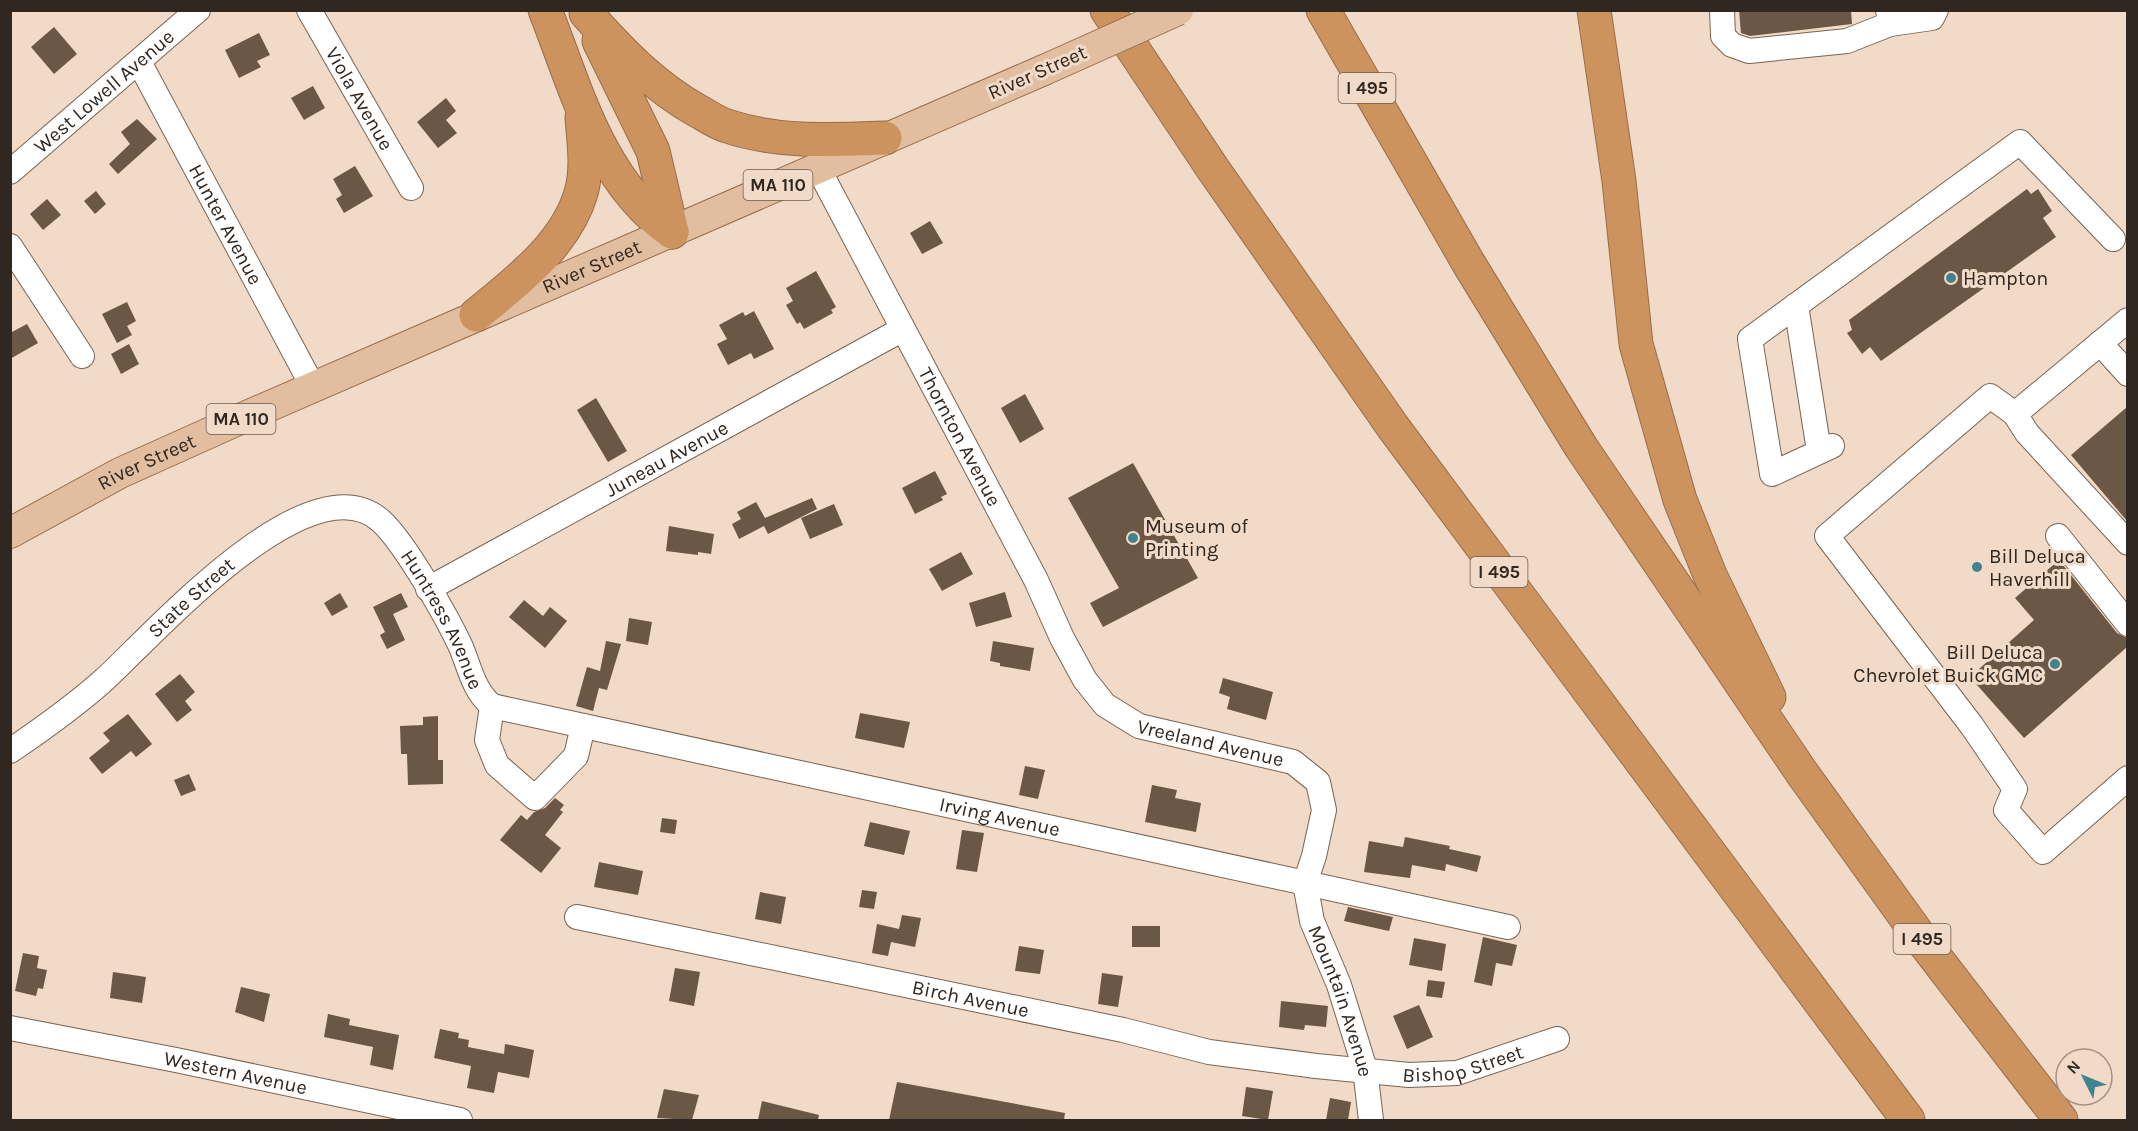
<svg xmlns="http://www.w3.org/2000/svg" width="2138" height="1131" font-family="Karla,sans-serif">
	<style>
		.building { fill: #6a5746 }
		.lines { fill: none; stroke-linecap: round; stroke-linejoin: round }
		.minor-casing { stroke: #786453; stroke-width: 26 }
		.major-casing { stroke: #966d49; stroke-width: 32 }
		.highway-casing { stroke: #966d49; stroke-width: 35 }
		.minor { stroke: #fff; stroke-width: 24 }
		.major { stroke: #e1be9f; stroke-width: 30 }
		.highway { stroke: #cd935f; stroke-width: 33 }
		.major-bridge-casing { stroke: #966d49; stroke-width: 32; stroke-linecap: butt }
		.major-bridge { stroke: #e1be9f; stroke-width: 30 }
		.poi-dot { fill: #3f8391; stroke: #f1dac7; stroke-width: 2 }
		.labels { text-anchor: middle; stroke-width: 6; stroke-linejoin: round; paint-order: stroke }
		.shield { fill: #f1dac7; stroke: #695d52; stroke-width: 1.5 }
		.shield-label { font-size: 18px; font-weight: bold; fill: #2f2720 }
		.street-label { font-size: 20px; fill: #2f2720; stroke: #f1dac7 }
		.poi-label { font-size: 20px; fill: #2f2720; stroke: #f1dac7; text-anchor: start }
	</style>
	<rect width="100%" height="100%" fill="#f1dac7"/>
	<g class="building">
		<polygon points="1739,10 1851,10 1852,24 1750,36 1741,33"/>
		<polygon points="54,27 77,54 54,74 31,47"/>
		<polygon points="259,33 270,55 257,61 261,67 239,78 225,50"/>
		<polygon points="313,86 325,108 304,120 291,98"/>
		<polygon points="446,98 456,111 446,120 457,133 438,148 417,122"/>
		<polygon points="137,119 157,139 118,174 109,164 130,144 121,132"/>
		<polygon points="355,166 373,196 344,213 336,199 342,195 333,179"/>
		<polygon points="2027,189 2031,194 2038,189 2052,211 2043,218 2056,237 1881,361 1870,347 1862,354 1847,333 1852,330 1849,320"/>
		<polygon points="96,191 106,204 95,214 84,201"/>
		<polygon points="47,199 61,215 43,230 30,214"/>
		<polygon points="930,221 943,243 922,254 910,233"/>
		<polygon points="816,271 836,307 831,310 833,313 804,329 800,322 797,324 786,305 793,301 786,288"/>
		<polygon points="127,302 136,321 127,326 132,335 117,343 102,314"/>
		<polygon points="754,311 774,349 754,359 751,353 728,365 717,344 727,339 719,325 743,312 745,316"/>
		<polygon points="27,324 38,343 10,359 10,333"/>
		<polygon points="129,344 139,364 121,374 111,354"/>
		<polygon points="1025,394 1044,429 1020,443 1001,408"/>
		<polygon points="596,398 627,451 608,462 577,410"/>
		<polygon points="2127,407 2127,521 2071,455"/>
		<polygon points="1133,463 1198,578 1103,627 1090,603 1119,588 1068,498"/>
		<polygon points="935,471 947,494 941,497 943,500 915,514 902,488"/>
		<polygon points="812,498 817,509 768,534 764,526 739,539 732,524 741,519 737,512 756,502 765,518"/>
		<polygon points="834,504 843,525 810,539 801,518"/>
		<polygon points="669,526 714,534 711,554 698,552 698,555 666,551"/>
		<polygon points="961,552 973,574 942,591 929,569"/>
		<polygon points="2059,560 2117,633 2127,638 2127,647 2024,738 1970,677 2034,620 2015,598"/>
		<polygon points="1005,592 1012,617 976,627 969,603"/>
		<polygon points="340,593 348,607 332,616 324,603"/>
		<polygon points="401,593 408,607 393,614 405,640 387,649 380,635 385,632 373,607"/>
		<polygon points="524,600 543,616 550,607 567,621 545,648 509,617"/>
		<polygon points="629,618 652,622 648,645 626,641"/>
		<polygon points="606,641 621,644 607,690 599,688 593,711 576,706 587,667 600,671"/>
		<polygon points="993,641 1034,648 1030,671 1000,666 1000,663 990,661"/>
		<polygon points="180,674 195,692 185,701 192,710 177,722 155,694"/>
		<polygon points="1223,678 1273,692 1266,720 1227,709 1230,697 1219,693"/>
		<polygon points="860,713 910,722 904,748 855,738"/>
		<polygon points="128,714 152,744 136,757 131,751 102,774 89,758 110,741 103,733"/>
		<polygon points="438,716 438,760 443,760 443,784 408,785 407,754 401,754 400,726 423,725 423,717"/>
		<polygon points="1025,766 1045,770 1038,799 1019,795"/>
		<polygon points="189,774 196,790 181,796 174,780"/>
		<polygon points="1152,785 1177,790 1175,798 1201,803 1196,832 1145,822"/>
		<polygon points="555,798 564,805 560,810 563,812 545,835 561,848 541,873 500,840 521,815 527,820 534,812 545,808"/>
		<polygon points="662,818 677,820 675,834 660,832"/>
		<polygon points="870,822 910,831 904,855 864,846"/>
		<polygon points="962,830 984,833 977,872 956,869"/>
		<polygon points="1405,837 1450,846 1449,849 1481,856 1477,872 1446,864 1445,871 1412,865 1410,878 1364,872 1369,841 1403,847"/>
		<polygon points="599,862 643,871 638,895 594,887"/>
		<polygon points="862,890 877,892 874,909 859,907"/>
		<polygon points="760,892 786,897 781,924 755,919"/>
		<polygon points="1348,907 1393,917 1389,931 1344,921"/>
		<polygon points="902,915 921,918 915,947 891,942 888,956 872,953 877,924 899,929"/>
		<rect x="1132" y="926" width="28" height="21"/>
		<polygon points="1483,937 1517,945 1512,966 1496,963 1492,986 1474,982"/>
		<polygon points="1414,938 1446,944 1442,971 1409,965"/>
		<polygon points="1019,946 1044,950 1040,974 1015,971"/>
		<polygon points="23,953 39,956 37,968 47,970 43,989 38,988 36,996 15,991"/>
		<polygon points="675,968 700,972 694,1006 669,1001"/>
		<polygon points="113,972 146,977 142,1003 110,998"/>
		<polygon points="1102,973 1123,976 1118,1007 1098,1004"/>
		<polygon points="1428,980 1445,982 1442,998 1426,996"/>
		<polygon points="241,987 270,994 264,1022 235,1012"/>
		<polygon points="1281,1001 1328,1006 1326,1027 1305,1025 1304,1030 1279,1027"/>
		<polygon points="1419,1005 1433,1037 1407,1049 1393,1016"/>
		<polygon points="328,1014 350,1019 349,1025 399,1035 393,1070 370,1065 373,1047 324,1037"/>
		<polygon points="440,1029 459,1033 458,1038 469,1040 468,1047 504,1054 505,1044 534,1050 529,1078 498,1072 494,1093 467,1088 471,1066 434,1058"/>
		<polygon points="897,1082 1065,1113 1064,1120 889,1120"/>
		<polygon points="1246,1087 1273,1091 1268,1120 1242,1116"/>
		<polygon points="664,1089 699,1095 692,1120 657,1118"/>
		<polygon points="1330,1098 1351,1102 1348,1120 1326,1120"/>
		<polygon points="762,1101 819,1115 818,1120 758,1120"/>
	</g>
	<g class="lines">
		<defs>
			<g id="minor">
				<path id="s1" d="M309,10L411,188"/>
				<polyline points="1722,10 1723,36 1732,45 1749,51 1847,41 1890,24"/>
				<polyline points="1888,10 1890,24 1932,18 1936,10"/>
				<path id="s2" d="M139,62L313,387"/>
				<path id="s3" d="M818,168L1036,580L1062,638L1085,680L1105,705L1139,726L1293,762L1318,782L1324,810L1314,856L1305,883L1312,921L1339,985L1365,1069L1371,1120"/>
				<path id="s4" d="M10,172L198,10"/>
				<polyline points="10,246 82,356"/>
				<polyline points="1796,305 1819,451"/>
				<polyline points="2128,320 2015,414 2027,433 2128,543"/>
				<polyline points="2100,343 2128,374"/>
				<polyline points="2015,414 1990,396 1827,536 1972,726 2015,789 2006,810 2043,852 2128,778"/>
				<polyline points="1832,446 1772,474 1750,339 2020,142 2113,239"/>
				<polyline points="2058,536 2128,624"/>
				<path id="s5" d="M428,589L903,329"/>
				<polyline points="492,706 487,740 497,765 535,798 576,756 583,726"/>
				<path id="s6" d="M10,751C44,728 75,706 105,679C153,635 310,457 381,521C405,543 447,617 461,647C470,669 474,691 492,706L1508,927"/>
				<path id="s7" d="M577,917L1123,1030L1209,1052L1316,1066L1409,1075L1457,1073L1557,1039"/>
				<path id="s8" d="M10,1028L176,1060L460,1120"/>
			</g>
			<g id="major">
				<path id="s9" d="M10,533L120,473L249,415L1044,70"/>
			</g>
			<g id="highway">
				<path d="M545,10C576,88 599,181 672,232"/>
				<polyline points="1107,10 1213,169 1393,427 1908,1120"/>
				<polyline points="1323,10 1469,264 1581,447 1802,773 1922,940 2061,1120"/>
				<polyline points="1594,10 1619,181 1636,344 1680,500 1710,575 1769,697"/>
				<path d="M586,13C620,51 653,86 698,111C707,116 717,123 727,126C778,143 832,140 885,138"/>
				<polyline points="599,41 653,151 672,232"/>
				<path d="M476,315C516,282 566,245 581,193C588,169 584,143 582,118"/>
			</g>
		</defs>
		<use href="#minor" class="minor-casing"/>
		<use href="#major" class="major-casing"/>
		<use href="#highway" class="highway-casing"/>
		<use href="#minor" class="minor"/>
		<use href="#major" class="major"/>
		<use href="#highway" class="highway"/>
		<defs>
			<polyline id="major-bridge" points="1044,70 1178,10"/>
		</defs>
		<use href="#major-bridge" class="major-bridge-casing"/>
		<use href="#major-bridge" class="major-bridge"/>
	</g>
	<g class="poi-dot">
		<circle cx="1951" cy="278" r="6"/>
		<circle cx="1133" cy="538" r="6"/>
		<circle cx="1977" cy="567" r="6"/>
		<circle cx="2055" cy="664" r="6"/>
	</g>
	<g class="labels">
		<g class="shield">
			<rect x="1338.5" y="73" width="57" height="30" rx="4.5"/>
			<rect x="743.5" y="170" width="69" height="30" rx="4.5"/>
			<rect x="206.5" y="404" width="69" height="30" rx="4.5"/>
			<rect x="1470.5" y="557" width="57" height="30" rx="4.5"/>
			<rect x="1893.5" y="924" width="57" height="30" rx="4.5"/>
		</g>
		<g class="shield-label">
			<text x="1367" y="94">I 495</text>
			<text x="778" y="191">MA 110</text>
			<text x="241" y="425">MA 110</text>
			<text x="1499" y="578">I 495</text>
			<text x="1922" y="945">I 495</text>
		</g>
		<g class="street-label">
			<text transform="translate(1037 72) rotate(-24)" y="7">River Street</text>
			<text dy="7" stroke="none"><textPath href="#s4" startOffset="124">West Lowell Avenue</textPath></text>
			<text dy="7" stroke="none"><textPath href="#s1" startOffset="102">Viola Avenue</textPath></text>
			<text dy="7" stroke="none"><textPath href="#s2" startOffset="184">Hunter Avenue</textPath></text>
			<text dy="7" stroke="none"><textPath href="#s9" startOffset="640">River Street</textPath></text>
			<text dy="7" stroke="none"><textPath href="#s3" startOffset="304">Thornton Avenue</textPath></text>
			<text dy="7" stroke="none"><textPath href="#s5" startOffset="272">Juneau Avenue</textPath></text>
			<text dy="7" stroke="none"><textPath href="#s9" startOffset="154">River Street</textPath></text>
			<text dy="7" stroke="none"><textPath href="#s6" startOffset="238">State Street</textPath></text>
			<text dy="7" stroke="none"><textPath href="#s6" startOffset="576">Huntress Avenue</textPath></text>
			<text dy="7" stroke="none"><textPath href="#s3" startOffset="723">Vreeland Avenue</textPath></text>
			<text dy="7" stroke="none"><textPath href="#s6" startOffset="1196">Irving Avenue</textPath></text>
			<text dy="7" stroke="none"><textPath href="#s7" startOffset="402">Birch Avenue</textPath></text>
			<text dy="7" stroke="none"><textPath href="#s3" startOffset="1068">Mountain Avenue</textPath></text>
			<text dy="7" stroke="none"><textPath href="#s7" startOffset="903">Bishop Street</textPath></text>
			<text dy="7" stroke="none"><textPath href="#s8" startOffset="230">Western Avenue</textPath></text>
		</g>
		<g class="poi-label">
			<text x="1963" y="285">Hampton</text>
			<text x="1145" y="533">Museum of<tspan x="1145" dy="23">Printing</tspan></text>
			<text x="1989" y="563">Bill Deluca<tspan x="1989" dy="23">Haverhill</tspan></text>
			<text x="2043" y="659" text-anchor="end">Bill Deluca<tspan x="2043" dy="23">Chevrolet Buick GMC</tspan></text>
		</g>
	</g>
	<rect width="2138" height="1131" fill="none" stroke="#2f2720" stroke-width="24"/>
	<g transform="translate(2084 1077) rotate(313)"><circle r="28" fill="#f1dac7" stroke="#a39284" stroke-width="1.5"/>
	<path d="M0-4.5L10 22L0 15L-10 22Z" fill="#3f8391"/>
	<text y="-9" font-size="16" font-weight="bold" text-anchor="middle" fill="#2f2720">N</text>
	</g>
</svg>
